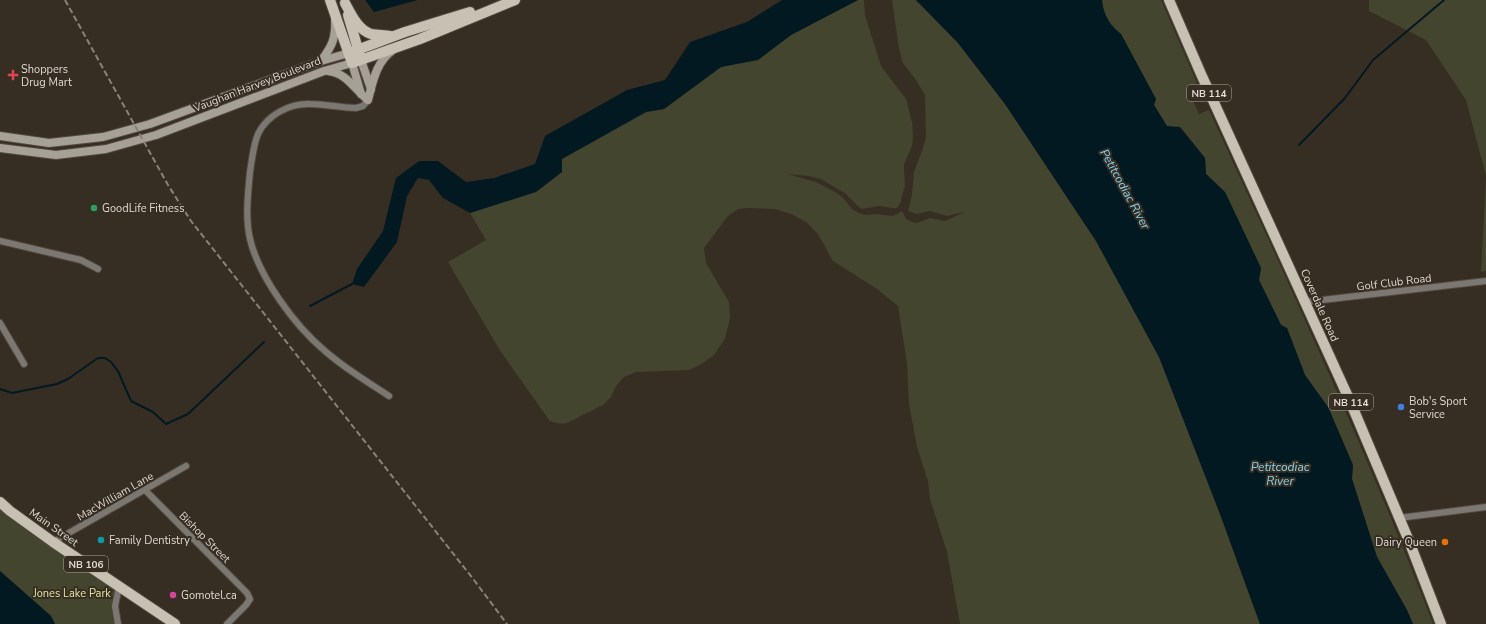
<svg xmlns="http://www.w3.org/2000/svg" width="1486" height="624" font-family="'Nunito Sans',sans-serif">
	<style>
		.green { fill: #43452e }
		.water { fill: #021921 }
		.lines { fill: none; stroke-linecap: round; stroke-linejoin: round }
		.stream { stroke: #021921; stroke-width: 2 }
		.street-casing { stroke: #52493f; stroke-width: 8 }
		.secondary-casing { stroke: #52493f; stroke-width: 10 }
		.primary-casing { stroke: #52493f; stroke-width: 12 }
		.street { stroke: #7b7872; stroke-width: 6 }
		.secondary { stroke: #a6a197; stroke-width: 8 }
		.primary { stroke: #c7c1b3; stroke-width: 10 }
		.rail { stroke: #898278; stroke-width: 2; stroke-dasharray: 6 3; stroke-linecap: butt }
		.health-dot { fill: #e0444e; stroke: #372e23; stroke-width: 1.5 }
		.leisure-dot { fill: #2e9e5b; stroke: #372e23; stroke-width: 1.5 }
		.shop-dot { fill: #3f7fe0; stroke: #372e23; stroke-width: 1.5 }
		.culture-dot { fill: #0f9aa8; stroke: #372e23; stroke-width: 1.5 }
		.food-dot { fill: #e8710a; stroke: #372e23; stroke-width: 1.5 }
		.hotel-dot { fill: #d1479c; stroke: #372e23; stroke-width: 1.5 }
		.labels { text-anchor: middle; stroke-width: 4; stroke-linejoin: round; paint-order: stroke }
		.shield { fill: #372e23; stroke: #ada69d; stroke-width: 1 }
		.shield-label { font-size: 10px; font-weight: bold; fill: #dfd9d1 }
		.poi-label { font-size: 11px; fill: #dfd9d1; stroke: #372e23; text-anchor: start }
		.street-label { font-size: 11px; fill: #dfd9d1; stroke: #372e23 }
		.park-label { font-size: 11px; fill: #dce3a0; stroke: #372e23 }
		.water-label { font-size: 12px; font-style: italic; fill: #83d1ed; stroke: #372e23 }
	</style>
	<rect width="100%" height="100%" fill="#372e23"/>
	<g class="green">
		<path d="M858,0H864L865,15L881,66L906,99L912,122L913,136L912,146L904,164V170L905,186L902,195L901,202L897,208H892L879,206L862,209L858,206L846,194L821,179L809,176L787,174L816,182L835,192L843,198L853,210L859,213L865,215L877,214L893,216L902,211L906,219L912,222L917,223L930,218L945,221L965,212L947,216L930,211L916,214L908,211L912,195L914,172L922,151L926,137L925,95L916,80L903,63L899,49L892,0H916L958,43L1005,104L1096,241L1159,357L1220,514L1260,624H960L947,552L930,499L928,481L917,447L909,404L907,363L898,306L877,289L833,261L818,234L806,222L791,214L775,209L748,208L738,209L728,216L704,248L706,263L729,302L730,318L725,339L714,355L700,365L689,370L636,372L624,377L616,386L611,397L603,405L567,423C560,424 556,424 549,420L499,349L448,262L486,240L470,213L497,204L562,172V159L646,112L664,109L721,67L758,59L791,35Z"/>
		<path d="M1102,0H1161L1197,83L1187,88L1199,114L1209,110C1287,280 1366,449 1433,624H1413L1407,610L1377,557L1352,479L1353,465L1328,407L1305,375L1287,328L1281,325L1259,280L1261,268L1225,192L1206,174L1205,158L1180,127H1167L1154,105L1156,99L1121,34C1110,26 1103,14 1102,0Z"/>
		<polygon points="1369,0 1486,0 1486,176 1466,100 1426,40 1369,11"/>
		<polygon points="1486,178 1486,271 1481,272"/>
		<polygon points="0,502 119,587 115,606 118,624 55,624 51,616 0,571"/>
	</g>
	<g class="water">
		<polygon points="365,0 418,0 374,12"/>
		<polygon points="782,0 858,0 791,35 758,60 721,67 664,109 646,112 562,159 562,172 536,192 470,213 443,198 429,180 418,178 407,196 397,242 364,287 352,284 357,269 383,231 396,178 419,161 438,161 466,182 494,178 535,164 545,136 627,90 665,80 690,42 747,22"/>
		<path d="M916,0H1102C1103,14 1110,26 1121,34L1156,99L1154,105L1167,126L1180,127L1205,158L1206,174L1225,192L1261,268L1259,280L1281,325L1287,328L1305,375L1328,407L1353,465L1352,479L1377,557L1407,610L1413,624H1260L1220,514L1159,357L1096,241L1005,104L958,43Z"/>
		<polygon points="0,571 51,616 55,624 0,624"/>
	</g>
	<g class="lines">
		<g class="stream">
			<polyline points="1299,145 1345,98 1373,60 1444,0"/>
			<polyline points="310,306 352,284"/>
			<polyline points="0,389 12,393 57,384 68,379 98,358 105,358 111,362 118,371 131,401 153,412 166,424 188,414 264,342"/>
		</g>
		<defs>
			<g id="street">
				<path d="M368,100L363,106L356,108C341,108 326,104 310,104C290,103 267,115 258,134C253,146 252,160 250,172C248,194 245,217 250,239C259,277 295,326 325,351C344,368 368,382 389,396"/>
				<polyline points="0,241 81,260 98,269"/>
				<polyline points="1305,302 1486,281"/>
				<polyline points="0,323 24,364"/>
				<polyline points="145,490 247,593 250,599 246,605 227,624"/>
				<polyline points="1399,518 1486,507"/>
				<polyline points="53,542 186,466"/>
				<polyline points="118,624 115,606 119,587"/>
			</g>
			<g id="secondary">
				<polyline points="361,60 371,89"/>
				<path d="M321,61C332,46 336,39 335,19"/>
				<path d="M328,71C347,73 354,89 368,100C373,81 376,62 393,50"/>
				<polyline points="0,136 49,143 103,137 150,124 321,61 349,53"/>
				<polyline points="0,148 56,155 106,149 156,135 324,71 352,63 361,94"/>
			</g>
			<g id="primary">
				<polyline points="330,0 352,63 420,39 515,0"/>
				<polyline points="1169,0 1201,74 1350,401 1409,541 1441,624"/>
				<path d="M345,3C351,14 358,30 371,34C377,35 384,35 390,36"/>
				<polyline points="348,15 360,56"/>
				<polyline points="349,53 405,32 470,12"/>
				<polyline points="0,502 10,511 53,542 175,624"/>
			</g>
		</defs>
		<use href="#street" class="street-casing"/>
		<use href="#secondary" class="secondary-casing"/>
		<use href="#primary" class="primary-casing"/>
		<use href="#street" class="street"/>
		<use href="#secondary" class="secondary"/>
		<use href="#primary" class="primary"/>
		<polyline class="rail" points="65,0 168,185 191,221 474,580 507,624"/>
	</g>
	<path class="health-dot" d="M11 69h4v4h4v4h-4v4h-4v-4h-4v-4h4z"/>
	<circle class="leisure-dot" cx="94" cy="208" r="4"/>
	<circle class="shop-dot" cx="1401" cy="407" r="4"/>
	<circle class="culture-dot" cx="101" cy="540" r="4"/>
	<circle class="food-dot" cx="1445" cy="542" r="4"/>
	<circle class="hotel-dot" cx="173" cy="595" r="4"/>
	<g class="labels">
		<g class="shield">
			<rect x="1187" y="85" width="44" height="16" rx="3"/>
			<rect x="1329" y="394" width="44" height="16" rx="3"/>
			<rect x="64" y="556" width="44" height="16" rx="3"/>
		</g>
		<g class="shield-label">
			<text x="1209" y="97">NB 114</text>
			<text x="1351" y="406">NB 114</text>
			<text x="86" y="568">NB 106</text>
		</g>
		<g class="poi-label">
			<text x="21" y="73">Shoppers<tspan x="21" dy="13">Drug Mart</tspan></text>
			<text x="102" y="212">GoodLife Fitness</text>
			<text x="1409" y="405">Bob's Sport<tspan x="1409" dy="13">Service</tspan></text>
			<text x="109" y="544">Family Dentistry</text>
			<text x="1437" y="546" text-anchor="end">Dairy Queen</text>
			<text x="181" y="599">Gomotel.ca</text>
		</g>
		<g class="street-label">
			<text transform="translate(257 84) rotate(-21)" y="4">Vaughan Harvey Boulevard</text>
			<text transform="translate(1394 282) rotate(-7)" y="4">Golf Club Road</text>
			<text transform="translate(1320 305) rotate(66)" y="4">Coverdale Road</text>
			<text transform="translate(115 496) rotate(-30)" y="4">MacWilliam Lane</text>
			<text transform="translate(54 527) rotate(35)" y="4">Main Street</text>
			<text transform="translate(205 537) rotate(45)" y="4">Bishop Street</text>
		</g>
		<g class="park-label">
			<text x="72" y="597">Jones Lake Park</text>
		</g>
		<g class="water-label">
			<text transform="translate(1125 189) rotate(61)" y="4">Petitcodiac River</text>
			<text x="1280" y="471">Petitcodiac<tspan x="1280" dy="14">River</tspan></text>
		</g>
	</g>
</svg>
